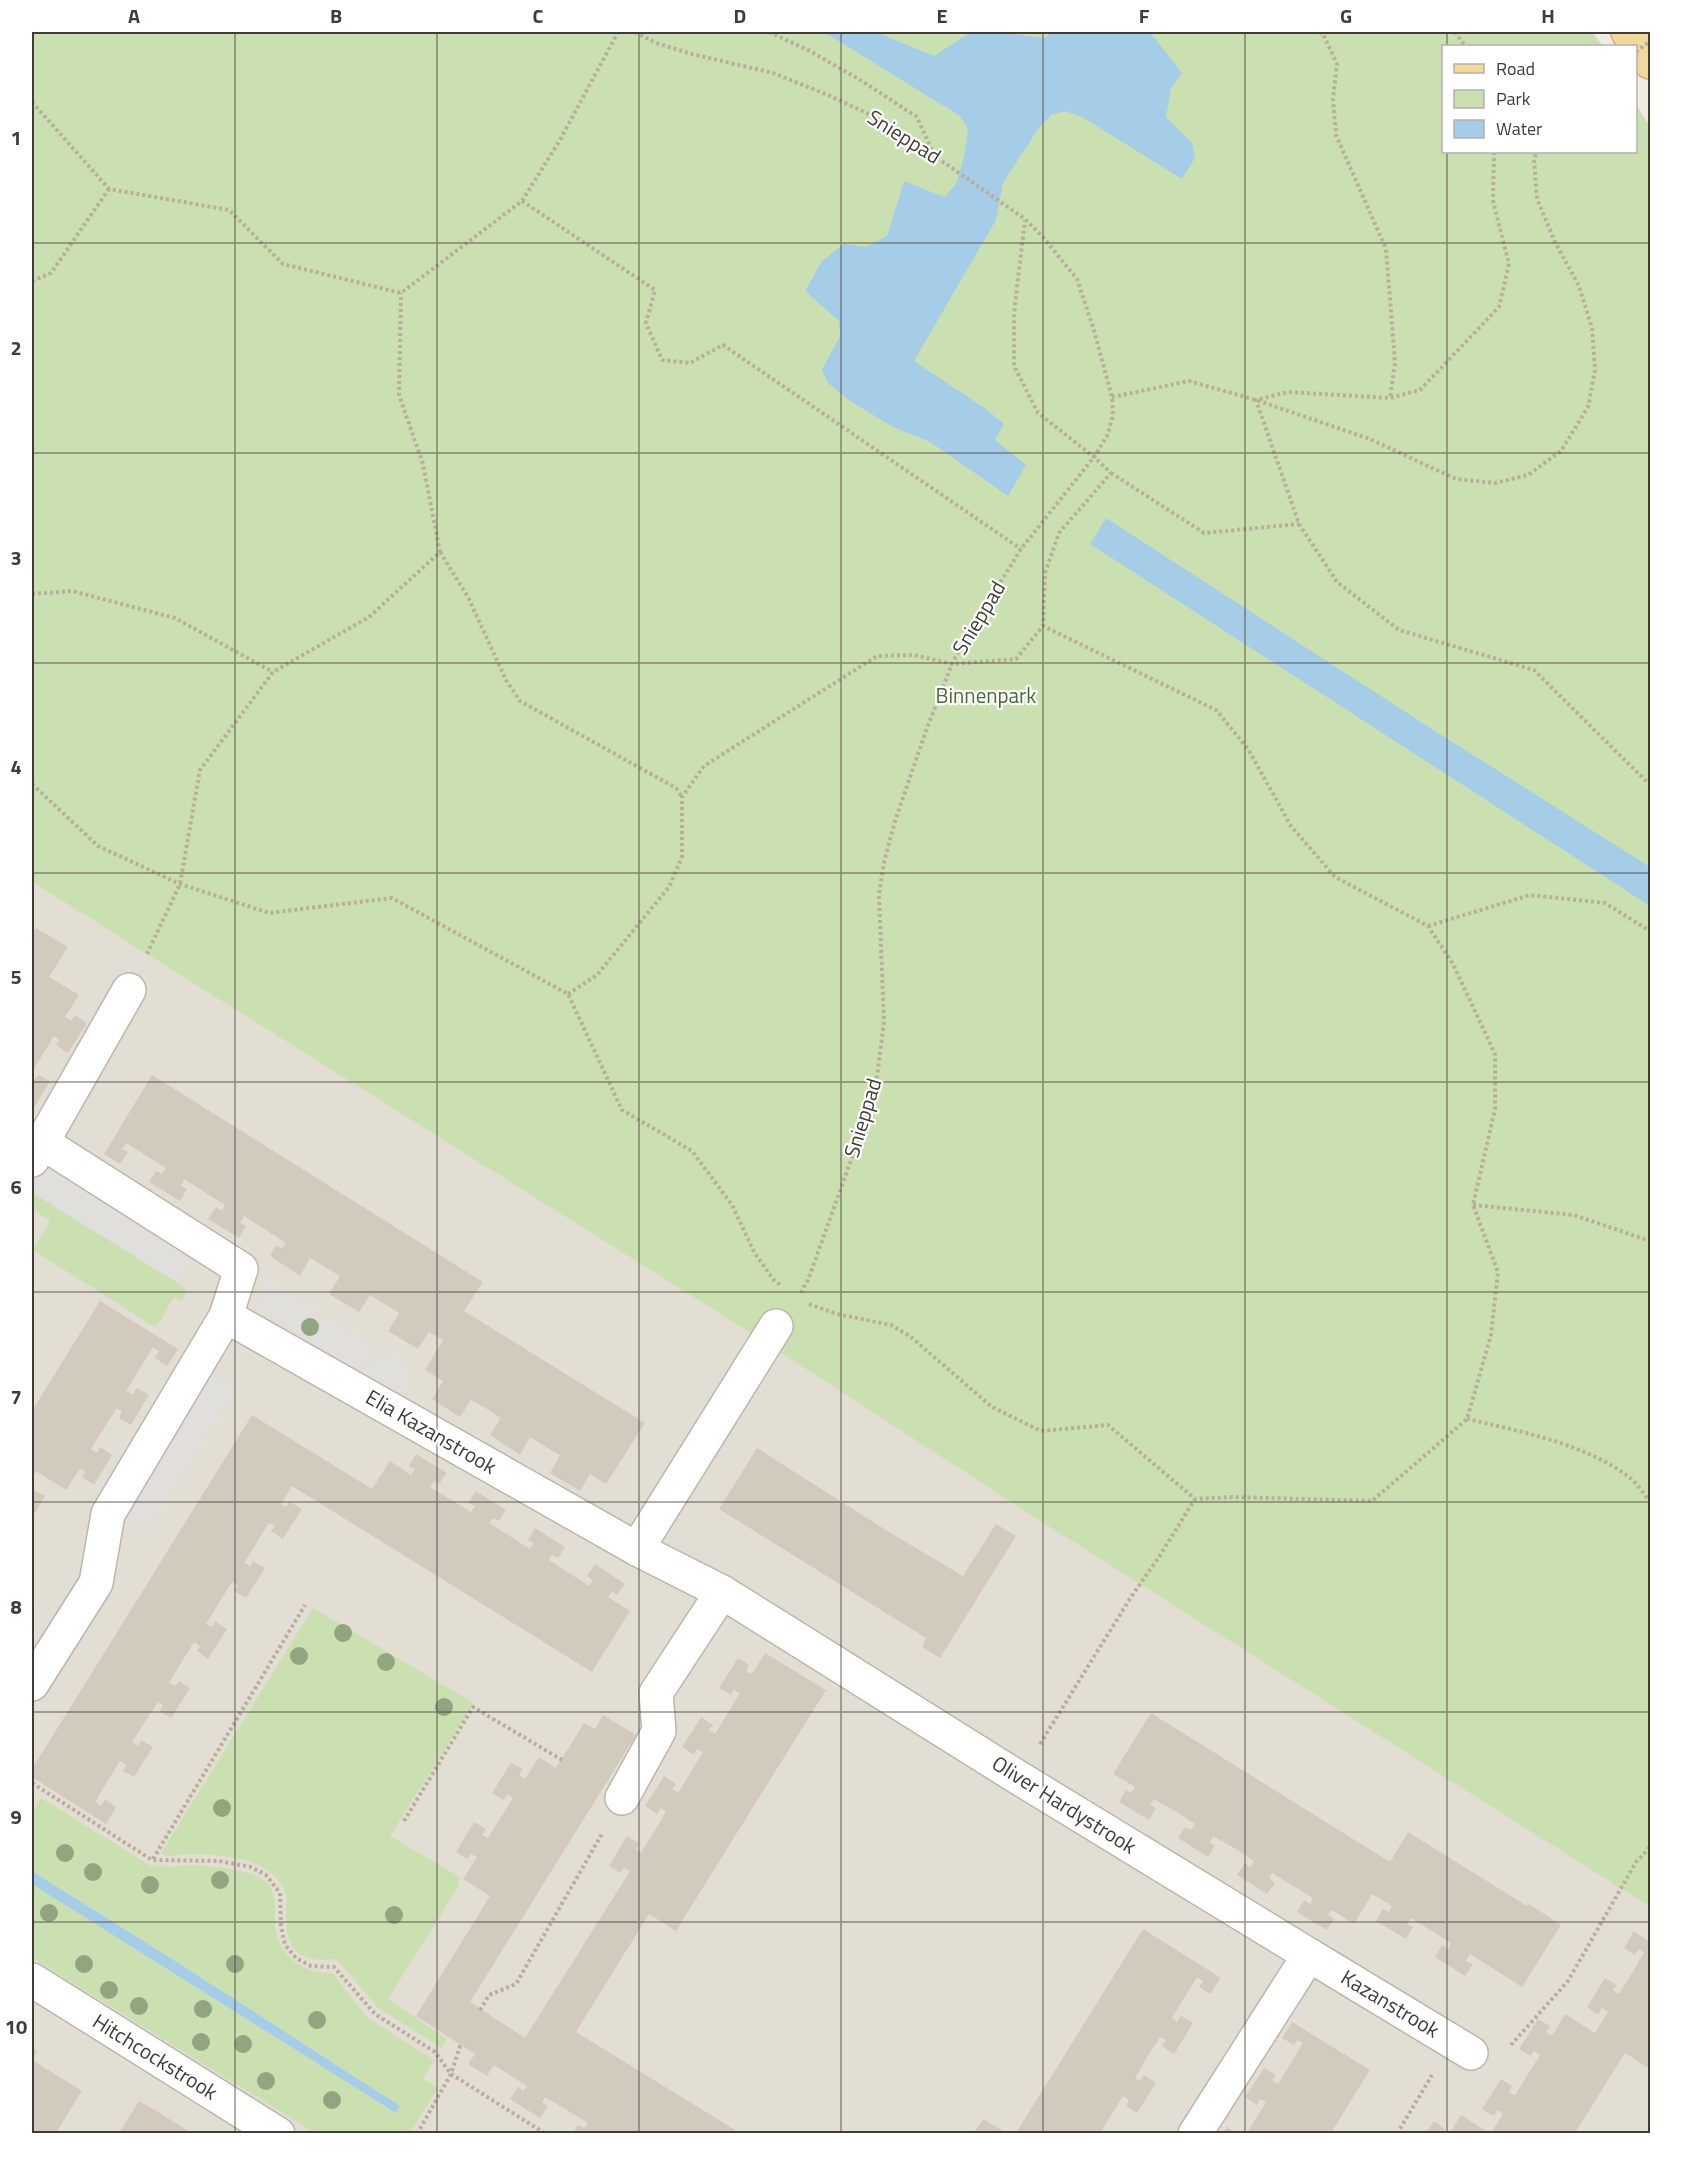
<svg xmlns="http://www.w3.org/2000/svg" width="1682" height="2165" font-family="'Titillium Web',sans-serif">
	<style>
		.residential { fill: #e3ded3 }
		.green { fill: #cbe0b1 }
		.parking { fill: #e1dfdc }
		.water { fill: #a6cde7 }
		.building { fill: #d3cabe }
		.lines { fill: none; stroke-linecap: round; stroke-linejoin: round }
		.minor-casing { stroke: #bdb6ab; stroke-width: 36 }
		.major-casing { stroke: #d5b46d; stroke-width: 36 }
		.path { stroke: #baae9b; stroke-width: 4; stroke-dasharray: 3 3; stroke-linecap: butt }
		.minor { stroke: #fff; stroke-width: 33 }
		.major { stroke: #f2d89a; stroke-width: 33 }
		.path-bridge { stroke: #baae9b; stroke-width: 4; stroke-dasharray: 3 3; stroke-linecap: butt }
		.tree { fill: #93a580 }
		.grid { fill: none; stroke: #413c35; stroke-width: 1.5; stroke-opacity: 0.55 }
		.labels { text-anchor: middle; stroke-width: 4.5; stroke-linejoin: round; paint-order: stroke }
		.street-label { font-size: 21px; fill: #413c35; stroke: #fff }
		.park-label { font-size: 21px; fill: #476b2f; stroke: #fff }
		.neatline { fill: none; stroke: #413c35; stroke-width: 2 }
		.grid-label { font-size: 20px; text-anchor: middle; font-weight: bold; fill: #413c35 }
	</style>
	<rect width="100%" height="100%" fill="#f0ece4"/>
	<polygon class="residential" points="32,882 752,1334 1650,1903 1650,2133 32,2133"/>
	<g class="green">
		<polygon points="32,32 1592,32 1603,46 1444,46 1444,152 1636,152 1636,105 1650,126 1650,1907 1031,1515 752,1334 32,882"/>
		<polygon points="33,1193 178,1283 187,1291 181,1301 174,1297 156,1328 33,1250 50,1221 32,1208"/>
		<path d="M313,1608L474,1703L390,1836L460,1877L457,1889L388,1999L447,2039L442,2048L378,2008L336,1959C302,1963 286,1953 286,1917C286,1909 288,1896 284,1889C265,1851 201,1853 165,1856L161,1853Z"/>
		<path d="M41,1798L153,1867L155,1865C165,1869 175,1865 186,1865C206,1865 251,1869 266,1882C277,1893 275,1908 275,1921C276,1955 300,1972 332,1973L368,2018L434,2060L423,2079L438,2088L410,2133H315L32,1958V1884L396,2113L400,2106L183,1966L32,1871V1810H34Z"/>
	</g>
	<g class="parking">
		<polygon points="48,1168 194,1258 178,1283 33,1193"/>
		<polygon points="269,1282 315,1310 302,1331 310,1336 323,1315 374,1346 361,1367 368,1372 382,1351 413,1370 397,1395 254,1307"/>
		<polygon points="211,1375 235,1390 147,1529 124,1514"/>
		<polygon points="32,1604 49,1614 32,1644"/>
	</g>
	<g class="water">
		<polygon points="824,32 876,32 934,56 971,32 1012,32 1015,34 1044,38 1053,32 1150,32 1182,73 1171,88 1166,117 1192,143 1195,158 1182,179 1082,117 1065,111 1051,115 1038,129 1003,183 996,220 914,361 986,409 1004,424 995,440 1026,465 1008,496 930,442 893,427 850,401 828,383 822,370 840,336 839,321 805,291 822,261 844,244 866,247 887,236 904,181 944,197 956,184 964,157 968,129 960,116"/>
		<polygon points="1106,518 1421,722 1650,867 1650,906 1090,544"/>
		<polygon points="32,1871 183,1966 400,2106 396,2113 32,1884"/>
	</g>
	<g class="building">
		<polygon points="36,928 68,947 49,977 79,995 65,1017 71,1021 75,1015 87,1023 68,1053 56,1045 59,1040 54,1036 32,1072 32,936"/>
		<polygon points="38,1075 50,1081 32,1111 32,1079 34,1080"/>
		<polygon points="152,1075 483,1282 464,1311 645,1423 606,1484 590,1474 580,1491 550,1473 560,1455 546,1447 530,1437 520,1455 490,1435 501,1418 487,1409 471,1400 460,1417 432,1399 443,1381 425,1370 443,1340 429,1332 418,1349 388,1331 399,1313 370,1295 359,1312 329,1294 340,1276 310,1258 300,1276 270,1256 276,1245 282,1249 286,1243 244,1216 240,1223 246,1226 239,1238 208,1219 216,1207 222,1211 225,1205 184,1179 181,1186 187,1189 180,1201 149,1182 156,1171 162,1174 166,1168 126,1143 122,1149 128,1152 120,1164 104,1154"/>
		<polygon points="100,1301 178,1349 167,1366 155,1358 159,1351 153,1347 126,1391 133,1395 137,1388 149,1395 131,1425 119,1418 122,1412 117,1408 104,1428 91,1449 97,1453 100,1447 112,1455 94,1485 82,1477 86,1472 80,1468 66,1490 36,1471 32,1479 32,1411"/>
		<polygon points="252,1415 372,1489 390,1461 411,1475 415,1469 409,1466 416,1454 447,1473 439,1484 434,1481 430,1487 471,1512 475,1506 468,1503 476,1491 506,1510 499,1521 493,1518 489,1523 530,1549 534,1543 528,1540 535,1528 565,1547 558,1558 552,1555 549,1560 589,1586 593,1580 587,1576 595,1564 625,1584 617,1595 612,1591 608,1597 630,1611 592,1672 292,1486 281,1504 286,1507 290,1502 302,1509 283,1539 271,1531 275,1526 269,1523 244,1563 250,1566 253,1561 265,1568 255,1584 246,1598 234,1591 238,1586 232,1582 206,1624 212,1627 215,1621 227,1629 208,1659 197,1651 200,1646 194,1642 169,1683 175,1686 179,1681 190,1688 171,1718 160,1711 163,1705 158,1702 132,1742 138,1746 141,1740 153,1747 134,1777 123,1771 126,1765 120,1761 95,1802 101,1806 105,1799 116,1807 106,1824 32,1777 32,1769"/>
		<polygon points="757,1448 889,1532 963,1576 996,1524 1016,1536 940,1658 922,1647 926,1638 719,1509"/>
		<polygon points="33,1490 45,1496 32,1518 32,1492"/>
		<polygon points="765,1653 826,1690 676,1931 649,1914 576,2032 740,2133 573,2133 578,2125 584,2128 588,2123 545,2097 542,2102 548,2106 540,2118 510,2099 518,2087 523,2091 527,2086 494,2065 487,2076 468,2064 475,2054 416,2016 490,1896 463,1879 477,1857 471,1854 467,1859 456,1852 474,1822 486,1829 482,1835 488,1838 513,1798 508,1794 504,1800 492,1793 511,1763 523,1769 519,1775 525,1779 539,1757 556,1768 584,1723 595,1729 603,1715 636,1735 470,2002 525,2038 630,1871 624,1868 620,1873 609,1866 627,1836 639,1843 636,1849 641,1853 666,1812 661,1808 657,1814 645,1806 664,1776 676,1784 672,1789 678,1793 703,1752 697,1749 694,1755 682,1747 701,1717 713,1725 709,1730 715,1734 740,1693 734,1690 731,1695 719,1688 738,1658 749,1665 746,1671 752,1674"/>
		<polygon points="1151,1713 1390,1862 1408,1832 1527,1906 1529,1904 1561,1925 1522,1987 1470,1954 1466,1961 1473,1964 1465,1976 1435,1957 1442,1945 1448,1949 1451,1943 1411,1918 1407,1924 1413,1927 1406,1939 1376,1921 1383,1909 1389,1912 1392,1906 1372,1894 1354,1924 1332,1910 1328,1915 1334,1919 1327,1930 1297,1912 1304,1900 1310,1904 1313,1898 1272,1873 1269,1878 1275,1883 1267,1894 1237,1875 1245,1863 1250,1867 1254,1861 1234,1848 1213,1836 1210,1842 1215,1846 1208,1857 1178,1838 1185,1827 1191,1830 1195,1824 1175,1811 1154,1799 1150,1805 1156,1808 1149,1820 1119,1802 1126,1790 1131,1793 1135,1787 1113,1774"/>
		<polygon points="1143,1929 1221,1978 1210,1994 1199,1987 1203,1981 1197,1977 1172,2018 1177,2022 1181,2016 1193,2023 1174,2054 1162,2046 1166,2040 1160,2037 1147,2057 1135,2078 1140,2081 1144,2075 1156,2083 1137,2113 1126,2106 1129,2100 1123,2096 1100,2133 1016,2133"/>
		<polygon points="1634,1931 1650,1942 1650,2069 1625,2053 1575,2133 1491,2133 1503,2114 1497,2110 1494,2116 1482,2109 1501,2079 1512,2086 1509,2092 1515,2095 1540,2055 1534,2051 1531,2056 1519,2049 1538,2019 1550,2026 1546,2032 1552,2036 1565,2014 1595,2033 1608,2012 1602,2008 1598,2015 1587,2007 1605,1978 1617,1985 1613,1990 1619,1994 1644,1953 1639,1949 1635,1955 1624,1948"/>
		<polygon points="1292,2022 1370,2070 1331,2133 1247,2133 1266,2102 1260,2099 1257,2105 1245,2097 1264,2068 1276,2075 1272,2080 1278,2084 1303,2043 1297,2040 1294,2045 1282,2038"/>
		<polygon points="32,2048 37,2051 32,2060 82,2091 56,2133 32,2133"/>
		<polygon points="139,2101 158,2112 192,2133 119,2133"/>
		<polygon points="1461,2115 1489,2133 1450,2133"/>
		<polygon points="983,2119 1006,2133 974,2133"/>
		<polygon points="1434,2121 1445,2129 1442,2133 1426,2133"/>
		<polygon points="1227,2127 1237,2133 1223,2133"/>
	</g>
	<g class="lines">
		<defs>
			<g id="minor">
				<polyline points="32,1160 129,990"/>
				<polyline points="226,1316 637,1549 722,1592 1019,1778 1309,1955 1195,2134"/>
				<polyline points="637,1549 776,1326"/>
				<polyline points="32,1684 96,1583 108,1514 226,1316 241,1269 43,1143"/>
				<polyline points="622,1798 659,1731 656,1693 722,1592"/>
				<polyline points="1309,1955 1471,2053"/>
				<polyline points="32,1980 278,2134"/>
			</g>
			<polyline id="major" points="1628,32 1650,62"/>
		</defs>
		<use href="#minor" class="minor-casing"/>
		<use href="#major" class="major-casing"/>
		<g class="path">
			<polyline points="635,32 656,43 692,54 773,73 828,95 886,122 1025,219 1043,237 1077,279 1093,327 1112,397 1113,416 1107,436 1094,457 1021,549 962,644 952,664 927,728 895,821 884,862 879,895 884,1022 875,1093 808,1280 800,1294"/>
			<polyline points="769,32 810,51 862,81 917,117 934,155"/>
			<polyline points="1319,32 1323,34 1337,64 1333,99 1336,135 1386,249 1395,363 1390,398"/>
			<polyline points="1455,32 1465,46"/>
			<polyline points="32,102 109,189 229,210 283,264 401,293 522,201 560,140 618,32"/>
			<polyline points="1494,152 1493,201 1509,264 1499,307 1420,390 1390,398 1288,392 1256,400 1299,524 1337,582 1399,630 1534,670 1650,785"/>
			<polyline points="522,201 655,290 646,323 662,360 690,363 723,345 1021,549"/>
			<polyline points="32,281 51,273 109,189"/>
			<polyline points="1112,397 1189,381 1256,400 1370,439 1456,479 1495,483 1528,475 1561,451 1588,407 1595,370 1592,328 1579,286 1555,242 1537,199 1534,159 1537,152"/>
			<polyline points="1111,473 1204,533 1299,524"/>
			<polyline points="440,552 468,597 506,680 520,701 676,788 682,797"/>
			<polyline points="32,594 72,591 175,618 273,672"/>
			<polyline points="32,784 98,846 180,884 269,913 392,898 568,994 622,1110 692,1151 732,1205 754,1252 773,1279 780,1285"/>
			<polyline points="1428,926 1530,895 1605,903 1650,931"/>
			<polyline points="147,954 180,884 200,770 273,672 369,617 440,552 423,464 399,395 401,293"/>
			<polyline points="568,994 597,975 669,887 682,857 682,797 704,766 877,656 914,655 952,664 1016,659 1043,626 1045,573 1059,533 1111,473 1094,457 1038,413 1014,366 1014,313 1025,220"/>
			<polyline points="1473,1205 1574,1215 1650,1241"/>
			<polyline points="809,1304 837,1314 891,1325 911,1337 992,1407 1041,1431 1108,1425 1195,1499 1233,1497 1372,1501 1467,1419 1491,1335 1498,1272 1473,1205 1495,1109 1495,1054 1453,964 1428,926 1335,877 1291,826 1248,749 1216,710 1043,626"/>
			<path d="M1467,1419C1519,1431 1586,1444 1629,1477C1637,1483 1644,1494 1650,1502"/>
			<polyline points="1040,1744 1131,1597 1159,1557 1195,1499"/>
			<polyline points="32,1783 152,1860 219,1861 251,1867 266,1875 280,1893 281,1926 285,1945 296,1958 311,1966 334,1967 375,2014 435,2052 451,2074 546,2134"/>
			<polyline points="404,1821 473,1707 562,1760"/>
			<polyline points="153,1859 305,1605"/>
			<polyline points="480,2010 489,1995 516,1984 603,1832"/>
			<polyline points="1511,2045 1568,1981 1636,1862 1650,1847"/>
			<polyline points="417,2134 451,2074 461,2043"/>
			<polyline points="1397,2134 1432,2075"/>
		</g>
		<use href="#minor" class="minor"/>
		<use href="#major" class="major"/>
		<polyline class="path-bridge" points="1636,52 1650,41"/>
	</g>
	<g class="tree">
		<circle cx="310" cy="1327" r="9"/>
		<circle cx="343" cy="1633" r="9"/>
		<circle cx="299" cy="1656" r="9"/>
		<circle cx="386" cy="1662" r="9"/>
		<circle cx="444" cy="1707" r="9"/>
		<circle cx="222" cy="1808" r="9"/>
		<circle cx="65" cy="1853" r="9"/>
		<circle cx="93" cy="1872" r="9"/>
		<circle cx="220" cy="1880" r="9"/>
		<circle cx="150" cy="1885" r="9"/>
		<circle cx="49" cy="1913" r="9"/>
		<circle cx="394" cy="1915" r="9"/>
		<circle cx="84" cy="1964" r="9"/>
		<circle cx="235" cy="1964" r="9"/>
		<circle cx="109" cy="1990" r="9"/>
		<circle cx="139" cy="2006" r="9"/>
		<circle cx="203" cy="2009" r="9"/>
		<circle cx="317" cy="2020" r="9"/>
		<circle cx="201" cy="2042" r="9"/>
		<circle cx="243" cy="2044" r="9"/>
		<circle cx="266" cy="2081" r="9"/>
		<circle cx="332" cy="2100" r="9"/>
	</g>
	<path class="grid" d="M235,32V2134M437,32V2134M639,32V2134M841,32V2134M1043,32V2134M1245,32V2134M1447,32V46M1447,152V2134M32,243H1650M32,453H1650M32,663H1650M32,873H1650M32,1082H1650M32,1292H1650M32,1502H1650M32,1712H1650M32,1922H1650"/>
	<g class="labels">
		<g class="street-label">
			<text transform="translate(904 137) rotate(32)" y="7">Snieppad</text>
			<text transform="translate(979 618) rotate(-59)" y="7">Snieppad</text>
			<text transform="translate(863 1118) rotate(-73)" y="7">Snieppad</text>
			<text transform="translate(431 1432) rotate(30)" y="7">Elia Kazanstrook</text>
			<text transform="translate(1064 1805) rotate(32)" y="7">Oliver Hardystrook</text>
			<text transform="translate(1390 2004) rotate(31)" y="7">Kazanstrook</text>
			<text transform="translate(155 2057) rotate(32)" y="7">Hitchcockstrook</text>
		</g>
		<g class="park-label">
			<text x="986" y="703">Binnenpark</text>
		</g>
	</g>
	<rect width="1682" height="2165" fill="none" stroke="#ffffff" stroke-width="66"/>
	<rect x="1442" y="45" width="195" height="108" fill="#ffffff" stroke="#b3b1ae" stroke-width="1.5"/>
	<rect x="1454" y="64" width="30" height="9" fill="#f2d89a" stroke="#b3b1ae" stroke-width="1.5"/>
	<text x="1496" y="75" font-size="18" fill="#413c35">Road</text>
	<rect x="1454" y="90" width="30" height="18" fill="#cbe0b1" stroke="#b3b1ae" stroke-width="1.5"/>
	<text x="1496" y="105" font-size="18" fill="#413c35">Park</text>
	<rect x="1454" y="120" width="30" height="18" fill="#a6cde7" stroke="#b3b1ae" stroke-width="1.5"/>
	<text x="1496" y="135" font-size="18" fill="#413c35">Water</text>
	<rect x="33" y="33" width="1616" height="2099" class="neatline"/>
	<g class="grid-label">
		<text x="134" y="23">A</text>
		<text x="336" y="23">B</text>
		<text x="538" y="23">C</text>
		<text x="740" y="23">D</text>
		<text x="942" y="23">E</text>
		<text x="1144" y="23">F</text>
		<text x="1346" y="23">G</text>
		<text x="1548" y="23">H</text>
		<text x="16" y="145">1</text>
		<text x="16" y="355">2</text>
		<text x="16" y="565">3</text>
		<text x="16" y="774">4</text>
		<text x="16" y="984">5</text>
		<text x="16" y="1194">6</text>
		<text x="16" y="1404">7</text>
		<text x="16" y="1614">8</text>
		<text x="16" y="1824">9</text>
		<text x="16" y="2034">10</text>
	</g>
</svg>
